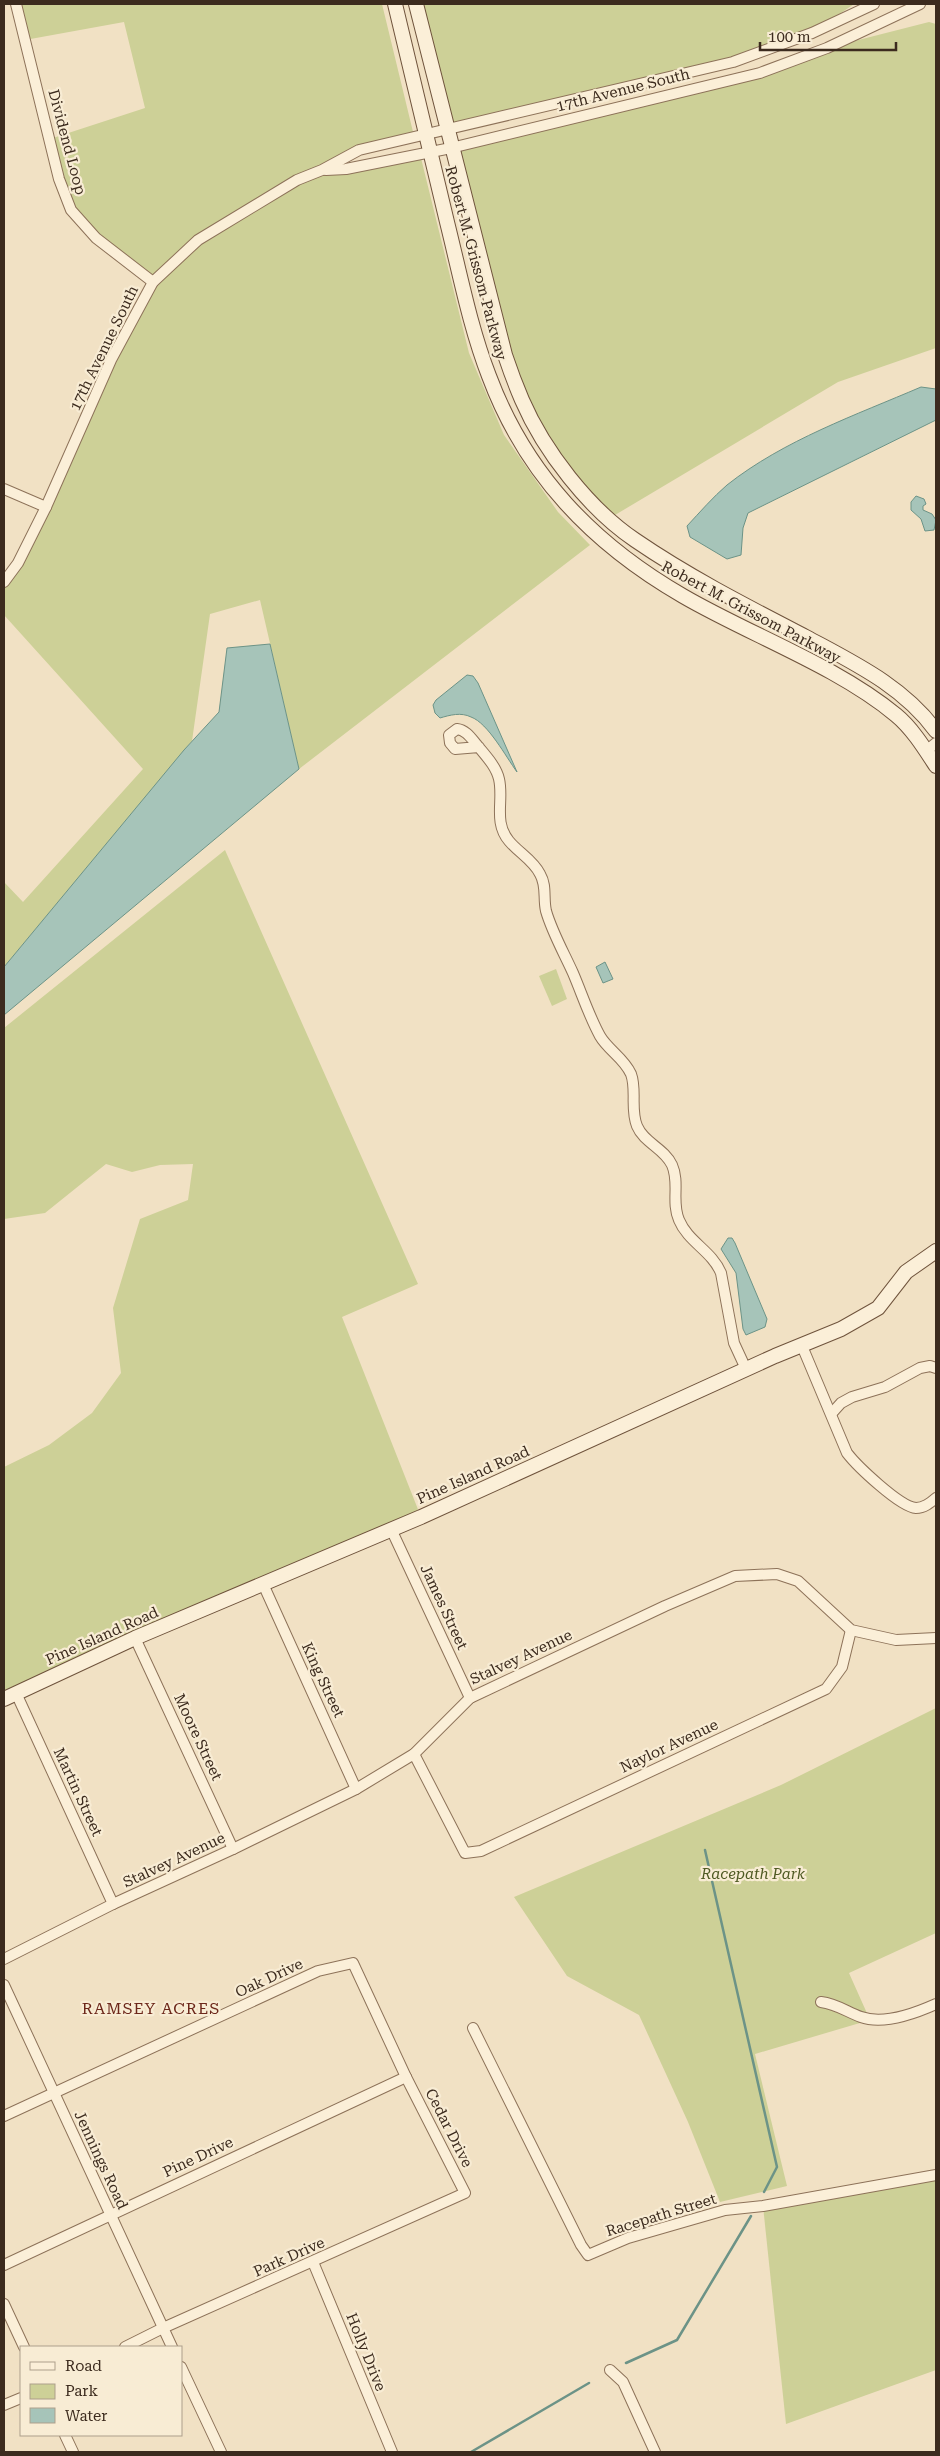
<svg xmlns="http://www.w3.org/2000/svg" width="940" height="2456" font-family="'Roboto Serif',serif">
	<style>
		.green { fill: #cdd097 }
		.water { fill: #a6c4b9; stroke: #6c9387 }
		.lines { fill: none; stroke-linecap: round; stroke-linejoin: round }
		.stream { stroke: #6c9387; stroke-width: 2.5 }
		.street-casing { stroke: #8d7259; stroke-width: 12 }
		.secondary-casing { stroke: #6f533c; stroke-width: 16 }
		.street { stroke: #fbefd8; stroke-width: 10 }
		.secondary { stroke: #fbefd8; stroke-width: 14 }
		.labels { text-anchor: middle; stroke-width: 4.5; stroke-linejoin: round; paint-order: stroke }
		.street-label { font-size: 15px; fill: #3c2b1e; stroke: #f8ecd4 }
		.park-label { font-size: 15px; font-style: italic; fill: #4f5a23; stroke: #f8ecd4 }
		.neighbourhood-label { font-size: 16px; letter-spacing: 1px; fill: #6c271a; stroke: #f8ecd4 }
	</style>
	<rect width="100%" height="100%" fill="#f1e1c4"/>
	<g class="green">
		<polygon points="16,4 382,4 414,136 359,150 323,169 420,154 469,353 504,435 558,512 590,545 299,769 260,600 210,614 192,741 4,967 4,882 23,902 143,769 4,615 4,582 153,282 71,210 50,139 145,108 124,22 25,40"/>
		<polygon points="416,4 854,4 812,33 733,62 447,129"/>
		<polygon points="929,22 936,24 936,348 838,382 610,518 575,483 524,400 451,148 760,73 827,48"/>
		<polygon points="225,850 418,1284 342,1317 421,1517 4,1699 4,1467 49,1445 92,1413 121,1373 113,1308 140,1219 188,1200 193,1164 160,1165 132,1172 106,1164 45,1213 4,1219 4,1028"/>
		<polygon points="556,969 567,999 552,1006 539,976"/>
		<polygon points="936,1708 936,1933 849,1973 870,2020 755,2054 787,2186 720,2202 688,2122 639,2015 567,1976 514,1897 781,1785"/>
		<polygon points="936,2175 936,2370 786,2424 763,2206"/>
	</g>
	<g class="water">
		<path d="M921,387L936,389V420L748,513L743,528L741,555L727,559L690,537L687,526C700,512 713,497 727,485C784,440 856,415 921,387Z"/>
		<polygon points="916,496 924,499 926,504 923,506 923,510 932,514 936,520 934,530 925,531 921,519 911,510 911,502"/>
		<polygon points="270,644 299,769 4,1015 4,967 184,750 219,712 227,648"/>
		<path d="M467,675L473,676L478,683L517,772C506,757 488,723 471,717C461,712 450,715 440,718L435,713L433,705L436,700Z"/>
		<polygon points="605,962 613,979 603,983 596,967"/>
		<polygon points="728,1238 732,1238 735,1243 767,1319 765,1327 746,1335 743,1329 736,1273 721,1249"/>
	</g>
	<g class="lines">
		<g class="stream">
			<polyline points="705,1850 777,2167 764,2192"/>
			<polyline points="626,2363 677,2340 751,2216"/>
			<polyline points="471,2452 589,2383"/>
		</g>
		<defs>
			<g id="street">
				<polyline points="16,4 59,179 71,210 96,238 153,282"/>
				<polyline points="326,170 346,169 451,148 760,73 827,48 920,4"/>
				<polyline points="4,489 46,507"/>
				<polyline points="4,582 18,563 46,507 111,360 153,282 198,240 297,180 322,170 359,150 733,62 812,33 874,4"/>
				<path d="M479,747L455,749L450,743L449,735L457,729C466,730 471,738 477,745C485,755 496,766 499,779C504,800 493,822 509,841C519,853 533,860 540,874C547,886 543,898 546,911C552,932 564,953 573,973C582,994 589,1016 600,1036C608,1050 624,1058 631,1074C637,1090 630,1109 637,1126C644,1143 664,1148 672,1165C680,1183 671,1202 679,1220C688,1242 712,1251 721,1273L734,1343L746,1369"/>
				<polyline points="926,751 936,743"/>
				<path d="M802,1346L847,1453C857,1466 900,1507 916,1508C924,1508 930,1503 936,1498"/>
				<polyline points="832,1413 841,1403 852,1397 885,1387 920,1368 930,1366 936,1368"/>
				<polyline points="391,1529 470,1698"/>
				<polyline points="263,1584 356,1789"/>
				<polyline points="135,1638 233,1849"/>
				<polyline points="16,1693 113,1904"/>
				<polyline points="414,1754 465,1853 481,1851 826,1689 842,1667 851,1630"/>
				<polyline points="4,1959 113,1904 233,1849 356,1789 414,1754 470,1698 665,1606 735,1576 777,1574 798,1581 851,1630 896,1640 936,1638"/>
				<polyline points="4,1985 172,2347"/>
				<path d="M821,2002C837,2004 847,2012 861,2017C883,2025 916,2013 936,2004"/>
				<polyline points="473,2028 581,2245 588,2255 628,2238 725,2210 763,2206 936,2175"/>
				<polyline points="4,2116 318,1971 353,1963 406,2077 465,2193 163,2328 125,2347"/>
				<polyline points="313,2262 392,2452"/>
				<polyline points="4,2265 406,2077"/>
				<polyline points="4,2304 24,2347"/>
				<polyline points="181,2367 221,2452"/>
				<polyline points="610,2370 623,2382 655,2452"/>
				<polyline points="4,2405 21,2398"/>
				<polyline points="65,2435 73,2452"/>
			</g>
			<g id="secondary">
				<path d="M395,4C412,77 430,149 447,222C460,274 470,327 489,376C526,475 593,544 683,596C750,635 837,666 896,715C912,728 925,749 936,766"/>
				<path d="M416,4L505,355C510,370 516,386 522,400C544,451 589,509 635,540C689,577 748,607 806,637C854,663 903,686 936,731"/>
				<polyline points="4,1699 135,1638 421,1517 775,1356 841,1329 878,1308 906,1272 936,1251"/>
			</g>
		</defs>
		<use href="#street" class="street-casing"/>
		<use href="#secondary" class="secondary-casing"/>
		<use href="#street" class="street"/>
		<use href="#secondary" class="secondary"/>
	</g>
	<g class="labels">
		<g class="street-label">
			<text transform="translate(623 90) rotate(-14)" y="5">17th Avenue South</text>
			<text transform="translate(67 142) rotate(75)" y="5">Dividend Loop</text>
			<text transform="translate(476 263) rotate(75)" y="5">Robert M. Grissom Parkway</text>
			<text transform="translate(104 348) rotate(-64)" y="5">17th Avenue South</text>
			<text transform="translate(751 612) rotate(28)" y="5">Robert M. Grissom Parkway</text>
			<text transform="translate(473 1475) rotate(-24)" y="5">Pine Island Road</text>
			<text transform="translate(444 1607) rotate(65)" y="5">James Street</text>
			<text transform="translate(102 1636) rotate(-24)" y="5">Pine Island Road</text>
			<text transform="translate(521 1657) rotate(-25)" y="5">Stalvey Avenue</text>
			<text transform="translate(323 1680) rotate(65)" y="5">King Street</text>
			<text transform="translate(198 1737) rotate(65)" y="5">Moore Street</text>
			<text transform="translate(669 1746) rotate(-25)" y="5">Naylor Avenue</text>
			<text transform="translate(78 1792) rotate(65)" y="5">Martin Street</text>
			<text transform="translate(174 1860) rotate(-25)" y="5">Stalvey Avenue</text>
			<text transform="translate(269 1978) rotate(-25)" y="5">Oak Drive</text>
			<text transform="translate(449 2128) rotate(63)" y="5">Cedar Drive</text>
			<text transform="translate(198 2157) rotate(-25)" y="5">Pine Drive</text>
			<text transform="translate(101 2160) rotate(65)" y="5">Jennings Road</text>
			<text transform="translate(661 2215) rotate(-17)" y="5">Racepath Street</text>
			<text transform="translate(289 2257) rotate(-24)" y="5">Park Drive</text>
			<text transform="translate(366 2352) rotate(68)" y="5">Holly Drive</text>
		</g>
		<g class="park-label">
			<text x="753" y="1879">Racepath Park</text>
		</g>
		<g class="neighbourhood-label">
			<text x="151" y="2014">RAMSEY ACRES</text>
		</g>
	</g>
	<rect width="940" height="2456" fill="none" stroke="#3c2b1e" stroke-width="10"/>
	<rect x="20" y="2346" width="162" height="90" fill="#f8ecd4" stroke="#ad9f8b"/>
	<rect x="30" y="2362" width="25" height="8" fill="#fbefd8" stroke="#ad9f8b"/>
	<text x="65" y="2371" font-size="15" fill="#3c2b1e">Road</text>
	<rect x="30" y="2384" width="25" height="15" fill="#cdd097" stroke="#ad9f8b"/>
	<text x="65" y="2396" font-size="15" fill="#3c2b1e">Park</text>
	<rect x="30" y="2408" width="25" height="15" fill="#a6c4b9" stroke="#ad9f8b"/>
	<text x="65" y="2421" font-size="15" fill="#3c2b1e">Water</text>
	<path d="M760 42v8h136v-8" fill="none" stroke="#3c2b1e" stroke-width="2.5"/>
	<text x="768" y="42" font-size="15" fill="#3c2b1e" stroke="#f8ecd4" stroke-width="4" paint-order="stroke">100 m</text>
</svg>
